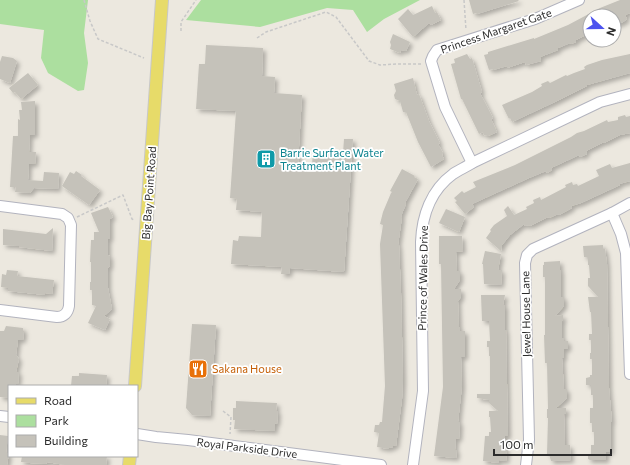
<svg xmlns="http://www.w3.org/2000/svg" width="630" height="465" font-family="Commissioner,sans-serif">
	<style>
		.green { fill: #acdf9f }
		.building { fill: #c5c2ba; filter: url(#shadow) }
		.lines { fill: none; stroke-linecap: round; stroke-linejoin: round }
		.minor-casing { stroke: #b2b3be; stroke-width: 12 }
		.major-casing { stroke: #c8c8c8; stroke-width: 14 }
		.path { stroke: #c8c8c8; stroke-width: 1.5; stroke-dasharray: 3 2; stroke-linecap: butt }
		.minor { stroke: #fff; stroke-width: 10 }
		.major { stroke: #e7db69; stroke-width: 12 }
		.labels { text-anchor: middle; stroke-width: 3.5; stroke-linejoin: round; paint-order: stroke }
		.street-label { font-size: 11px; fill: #2c2c2c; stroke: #fff }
		.culture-label { font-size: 11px; fill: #0d838f; stroke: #fff; text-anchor: start }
		.food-label { font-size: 11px; fill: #c56008; stroke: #fff; text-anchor: start }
	</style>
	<defs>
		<filter id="shadow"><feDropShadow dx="3" dy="3" stdDeviation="2" flood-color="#0004"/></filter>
	</defs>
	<rect width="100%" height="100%" fill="#ece8df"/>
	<g class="green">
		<polygon points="0,0 88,0 84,33 88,63 84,90 78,91 48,73 41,58 44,30 0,24"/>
		<polygon points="201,0 420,0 384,19 367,32 353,10 327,8 260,27 186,20"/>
	</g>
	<g class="building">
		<polygon points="469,0 518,0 519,1 477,14 476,13 473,14"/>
		<polygon points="620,0 630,0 630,13 625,15 627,19 623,22 614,26 614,16 590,16 590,33 576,40 576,42 571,44 570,43 558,48 558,50 540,57 541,61 526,65 525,62 507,68 507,66 493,70 493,69 489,70 484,55 488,54 488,52 534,38 534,39 568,25 600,8"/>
		<polygon points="432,6 435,13 437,12 441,20 431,25 429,23 413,37 398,19 408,9 413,15"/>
		<polygon points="393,34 410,42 406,51 401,50 400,53 390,49 391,45 390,42"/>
		<polygon points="206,45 263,48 262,76 275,77 274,93 302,95 298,164 312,165 313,151 343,153 344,139 353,139 344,272 290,268 289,274 281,274 282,267 231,264 233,240 238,241 239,236 261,237 262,212 236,210 237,199 230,198 236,111 196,109 199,64 205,64"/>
		<polygon points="467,54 470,59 472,58 482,92 480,93 493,118 491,119 497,132 488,136 484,135 483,132 479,134 462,99 461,99 451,64 455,63 454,59"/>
		<polygon points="630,54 630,73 587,85 587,86 557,101 512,122 510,118 509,119 502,105 532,92 542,86 541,84 548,81 550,83 566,75 567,76 574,73 585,69 584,67 587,65 602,60"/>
		<polygon points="2,56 13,58 17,61 10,83 0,79 0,62"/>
		<polygon points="28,73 38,85 21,99 15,92 13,93 9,88"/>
		<polygon points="413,78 417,95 419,94 429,121 440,143 438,144 443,153 442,155 444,159 431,167 418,142 406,112 403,112 400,101 395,99 394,95 396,91 394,84"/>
		<polygon points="35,101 35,135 30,135 29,152 36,152 35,164 29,164 28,180 43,181 44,172 59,173 58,189 34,188 30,193 15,192 16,187 10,187 13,136 18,136 18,119 20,120 19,110 22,110 21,102"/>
		<polygon points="625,115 626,117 630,116 630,133 620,135 604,143 604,142 586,151 587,154 580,157 579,155 551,168 552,170 547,173 546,171 529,178 472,204 474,207 465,214 455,202 457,201 454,198 462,191 464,193 476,187 473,182 515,165 571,137 577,133 584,131 607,120 608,122 618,120 618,117"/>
		<polygon points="630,163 630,181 619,184 620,185 581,203 571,206 572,208 559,215 558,214 549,218 548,217 530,226 529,225 525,226 524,224 510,235 502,245 501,251 486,238 491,231 490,230 494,225 507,216 504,210 508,206 514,215 527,209 526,207 534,203 533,200 540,197 541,200 566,187 565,185 572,182 573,185 577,184 578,186 599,176 596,170 610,164 612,168"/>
		<polygon points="402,169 415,176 414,177 418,179 405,203 406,204 401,216 402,217 398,245 399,245 401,293 403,380 402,399 396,446 393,445 393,448 389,447 389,449 377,447 379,433 374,432 375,425 379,425 380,422 382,422 385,386 380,244 383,225 380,224 383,212 391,193 392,192 390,191"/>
		<polygon points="76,171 82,175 81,176 100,190 89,205 62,186 70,172 74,174"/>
		<polygon points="108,207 113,217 110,219 110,239 108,239 108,255 110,256 110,266 108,268 108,288 112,309 104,316 110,319 105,330 88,323 96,306 92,305 92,290 90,290 90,282 91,282 91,262 90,262 91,240 94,240 94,232 99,232 91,213"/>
		<polygon points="446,209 465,217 459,232 439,223"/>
		<polygon points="53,228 52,251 19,247 19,246 3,245 3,229 46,234"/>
		<polygon points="439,236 462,236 463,251 456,252 457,271 460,271 460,280 454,289 461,289 461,297 458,301 459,327 460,327 460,331 465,331 465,357 461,357 462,386 458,422 460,422 459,439 456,438 455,450 457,450 456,458 434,456 443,387 441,264 439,264"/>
		<polygon points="603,245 603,249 605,249 607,264 609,388 612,422 611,422 611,452 606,452 606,460 590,460 588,459 588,454 591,454 591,445 594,445 594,432 592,432 592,423 590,423 590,408 593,408 593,395 591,395 591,385 586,385 586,378 590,377 590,375 592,375 592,359 590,359 590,353 591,353 591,340 589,340 589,334 592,334 591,312 590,312 588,297 598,297 588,286 588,278 590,278 589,265 588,265 588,257 584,257 583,246"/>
		<polygon points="485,251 501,254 498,270 502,270 501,285 484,284 483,264 482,264"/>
		<polygon points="560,261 560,270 561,270 561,297 564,297 564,306 555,316 563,315 563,321 562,321 562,338 564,338 564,341 568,341 568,349 564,349 564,358 562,358 564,389 567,389 567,398 556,408 566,408 566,414 564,414 565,445 570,445 571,460 551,461 549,454 547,454 548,418 547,418 547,409 548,409 547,363 545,363 544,335 545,335 545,277 543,277 543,265 544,265 544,262"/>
		<polygon points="7,270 18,271 17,276 54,280 52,294 45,293 45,295 8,291 8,288 1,287 2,274 6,275"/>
		<polygon points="481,295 505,295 503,305 505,305 505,330 506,330 508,436 505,436 505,449 507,450 506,461 499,460 499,463 483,461 485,436 489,436 489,432 491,432 490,417 489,417 489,411 498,411 489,403 489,400 477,398 477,394 490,394 490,356 489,356 489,347 487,347 487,341 490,341 489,321 482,321"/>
		<polygon points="192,324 216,325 210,416 192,415 186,408"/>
		<polygon points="6,326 23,328 23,330 24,331 23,340 18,340 16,355 19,359 16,372 19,372 18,384 16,384 16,385 9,385 9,398 0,397 0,331 4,331"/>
		<polygon points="79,373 107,375 106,386 71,386 72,376 79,376"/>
		<polygon points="236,401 277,403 276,411 278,411 277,424 275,423 275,431 234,429 235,420 233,420 233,408 236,408"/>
		<polygon points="0,435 8,436 6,453 9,453 7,465 0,465"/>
		<polygon points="22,456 107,456 106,465 65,465 47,462 46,464 30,463 21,462"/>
	</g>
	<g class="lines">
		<defs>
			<g id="minor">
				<polyline points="472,163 445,107 431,61 433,56 437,50 535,19 579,0"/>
				<path d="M0,206L62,214L68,218L71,225L69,306C68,313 64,317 57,317L0,310"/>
				<polyline points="612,213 621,234 626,253 630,374"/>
				<polyline points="0,416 9,417"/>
				<polyline points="137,434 156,437 188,440 381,465"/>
				<path d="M413,465L423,391L421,242C422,216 431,190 453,174C459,170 466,167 472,163L600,102L630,94"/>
				<polyline points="526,465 529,440 525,263 527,255 533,249 612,213 630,203"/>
			</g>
			<g id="major">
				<polyline points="135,386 162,0"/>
				<polyline points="129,465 130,456"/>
			</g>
		</defs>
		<use href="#minor" class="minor-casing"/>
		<use href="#major" class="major-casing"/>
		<g class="path">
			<polyline points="84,0 90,21 98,39 144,58"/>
			<polyline points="464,0 466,30"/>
			<polyline points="181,31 181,22 196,0"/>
			<polyline points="257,38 266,32 326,12 336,17 369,61 380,65 397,64 422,64"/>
			<polyline points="77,217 123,195 132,219 134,220"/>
			<polyline points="223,411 231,417 230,434"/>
		</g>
		<use href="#minor" class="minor"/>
		<use href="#major" class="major"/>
	</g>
	<defs>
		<symbol id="building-square" viewBox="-11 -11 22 22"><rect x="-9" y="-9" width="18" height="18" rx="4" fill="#0f9aa8" stroke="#fff"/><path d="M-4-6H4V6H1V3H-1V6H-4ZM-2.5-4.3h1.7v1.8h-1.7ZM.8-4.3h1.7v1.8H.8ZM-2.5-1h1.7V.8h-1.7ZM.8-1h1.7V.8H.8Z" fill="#fff"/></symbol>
		<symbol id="restaurant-square" viewBox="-11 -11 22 22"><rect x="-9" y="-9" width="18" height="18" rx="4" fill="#e8710a" stroke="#fff"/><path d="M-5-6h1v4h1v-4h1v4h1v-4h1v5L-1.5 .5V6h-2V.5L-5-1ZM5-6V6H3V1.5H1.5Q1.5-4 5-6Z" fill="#fff"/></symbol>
	</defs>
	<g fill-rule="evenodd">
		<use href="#building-square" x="255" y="148" width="22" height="22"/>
		<use href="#restaurant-square" x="187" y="358" width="22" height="22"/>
	</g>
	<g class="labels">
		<g class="street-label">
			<text transform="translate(496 31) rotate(-19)" y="4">Princess Margaret Gate</text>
			<text transform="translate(149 193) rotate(-86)" y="4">Big Bay Point Road</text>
			<text transform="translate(423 278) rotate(-89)" y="4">Prince of Wales Drive</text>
			<text transform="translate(526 314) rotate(-91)" y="4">Jewel House Lane</text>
			<text transform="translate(247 448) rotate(7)" y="4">Royal Parkside Drive</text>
		</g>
		<g class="culture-label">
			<text x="280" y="157">Barrie Surface Water<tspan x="280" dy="13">Treatment Plant</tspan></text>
		</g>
		<g class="food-label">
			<text x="212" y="373">Sakana House</text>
		</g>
	</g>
	<rect x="8" y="385" width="130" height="72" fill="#ffffff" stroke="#ababab"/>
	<rect x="16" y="398" width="20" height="6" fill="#e7db69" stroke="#ababab"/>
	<text x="44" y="405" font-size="12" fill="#2c2c2c">Road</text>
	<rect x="16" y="415" width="20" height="12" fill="#acdf9f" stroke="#ababab"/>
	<text x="44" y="425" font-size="12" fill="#2c2c2c">Park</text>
	<rect x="16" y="435" width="20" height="12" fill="#c5c2ba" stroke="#ababab"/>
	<text x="44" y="445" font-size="12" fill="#2c2c2c">Building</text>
	<g transform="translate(602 28) rotate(111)"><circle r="19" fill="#ffffff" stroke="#ababab"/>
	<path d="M0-3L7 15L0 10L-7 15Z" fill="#4b52ee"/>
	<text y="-6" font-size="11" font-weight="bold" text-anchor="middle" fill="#2c2c2c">N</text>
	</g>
	<path d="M494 449v6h117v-6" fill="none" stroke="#2c2c2c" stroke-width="2"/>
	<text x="500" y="449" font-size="12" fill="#2c2c2c" stroke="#ffffff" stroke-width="3" paint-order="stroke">100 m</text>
</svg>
